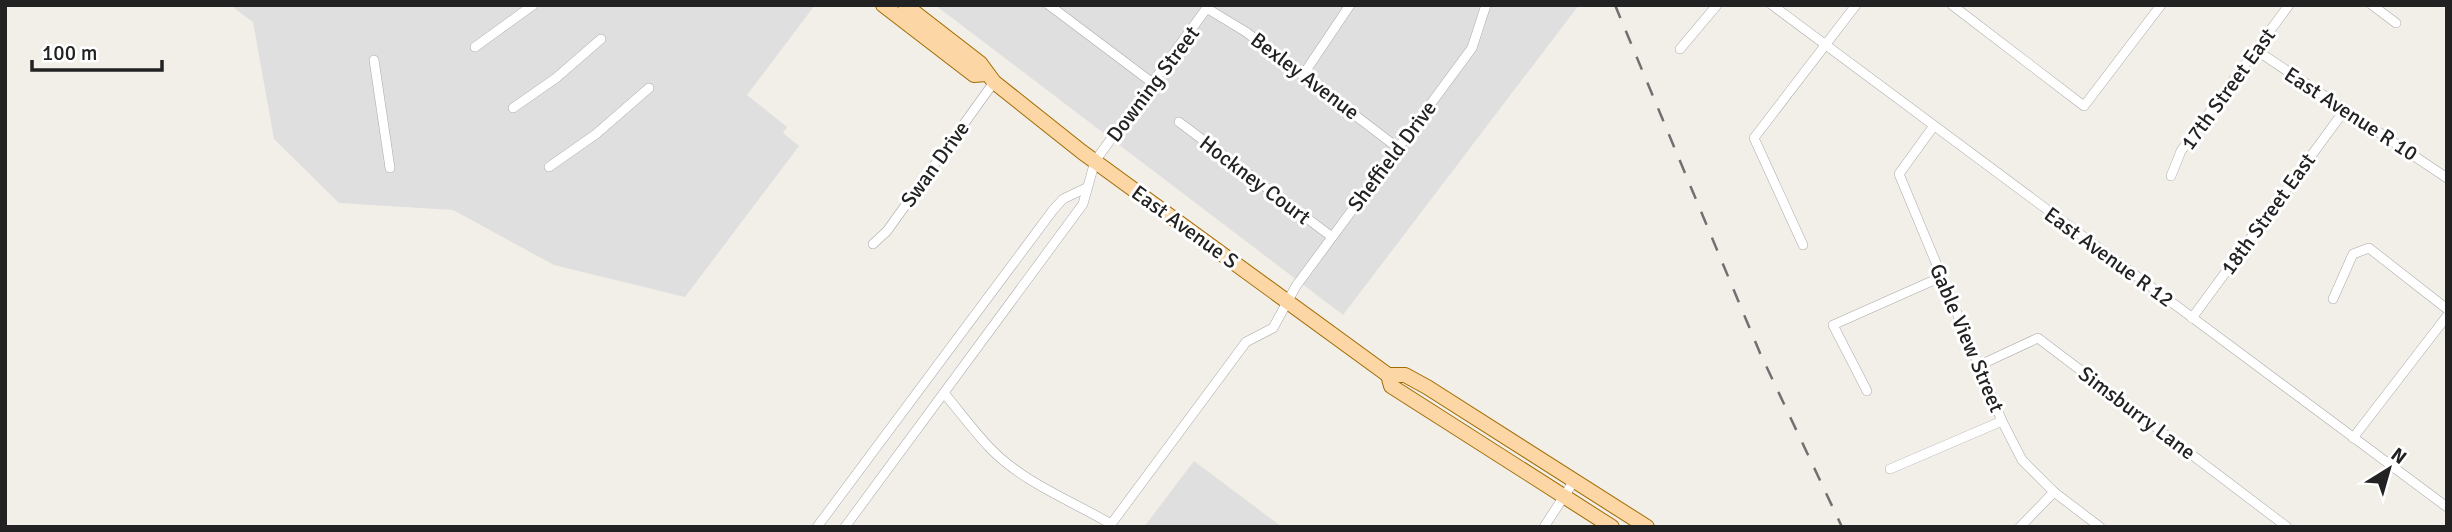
<svg xmlns="http://www.w3.org/2000/svg" width="2452" height="532" font-family="Signika,sans-serif">
	<style>
		.residential { fill: #e0dfdf }
		.lines { fill: none; stroke-linecap: round; stroke-linejoin: round }
		.minor-casing { stroke: #a9a9a9; stroke-width: 10 }
		.primary-casing { stroke: #a06b00; stroke-width: 16 }
		.minor { stroke: #fff; stroke-width: 9 }
		.primary { stroke: #fcd6a4; stroke-width: 14 }
		.rail { stroke: #707070; stroke-width: 2.5; stroke-dasharray: 14 14; stroke-linecap: butt }
		.labels { text-anchor: middle; stroke-width: 6; stroke-linejoin: round; paint-order: stroke }
		.street-label { font-size: 21px; fill: #222; stroke: #fff }
	</style>
	<rect width="100%" height="100%" fill="#f2efe9"/>
	<g class="residential">
		<polygon points="230,5 815,5 747,95 787,127 783,133 799,146 685,297 554,265 453,210 339,203 274,139 253,22"/>
		<polygon points="935,5 1579,5 1343,315"/>
		<polygon points="1194,461 1282,527 1144,527"/>
	</g>
	<g class="lines">
		<defs>
			<g id="minor">
				<polyline points="1049,5 1154,84"/>
				<polyline points="1772,5 2447,507"/>
				<polyline points="1952,5 2084,106 2161,5"/>
				<polyline points="2372,5 2396,23"/>
				<polyline points="1208,9 1246,32 1398,148"/>
				<polyline points="475,47 533,5"/>
				<polyline points="1680,49 1717,5"/>
				<polyline points="2256,50 2447,178"/>
				<polyline points="374,60 390,168"/>
				<polyline points="1303,75 1350,5"/>
				<polyline points="513,108 556,78 601,39"/>
				<polyline points="1179,122 1332,237"/>
				<polyline points="1933,127 1899,174 2002,421 2022,460 2054,492 2100,527"/>
				<polyline points="549,167 596,134 649,88"/>
				<polyline points="2171,176 2181,151 2289,5"/>
				<polyline points="873,244 887,231 994,82"/>
				<polyline points="1803,245 1754,138 1856,5"/>
				<polyline points="2333,299 2353,254 2369,248 2447,309"/>
				<polyline points="2192,318 2344,111"/>
				<polyline points="1980,365 2038,338 2287,527"/>
				<polyline points="1867,391 1833,325 1941,277"/>
				<path d="M944,393C959,411 973,430 989,447C1022,482 1070,500 1111,524"/>
				<polyline points="2353,438 2447,316"/>
				<polyline points="1890,469 2002,421"/>
				<polyline points="817,527 1053,210 1063,199 1086,188"/>
				<polyline points="845,527 1083,204 1095,161 1209,5"/>
				<polyline points="1109,527 1246,342 1273,328 1296,286 1472,48 1486,5"/>
				<polyline points="1544,527 1574,481"/>
				<polyline points="2020,527 2054,492"/>
			</g>
			<g id="primary">
				<polyline points="883,5 974,75 986,74"/>
				<polyline points="905,5 980,63 994,82 1082,152 1388,375 1405,375 1427,387 1647,527"/>
				<polyline points="1388,375 1391,386 1612,527"/>
			</g>
		</defs>
		<use href="#minor" class="minor-casing"/>
		<use href="#primary" class="primary-casing"/>
		<use href="#minor" class="minor"/>
		<use href="#primary" class="primary"/>
		<polyline class="rail" points="1615,5 1760,353 1842,527"/>
	</g>
	<g class="labels">
		<g class="street-label">
			<text transform="translate(1305 76) rotate(37)" y="7">Bexley Avenue</text>
			<text transform="translate(1153 84) rotate(-53)" y="7">Downing Street</text>
			<text transform="translate(2228 89) rotate(-54)" y="7">17th Street East</text>
			<text transform="translate(2351 114) rotate(33)" y="7">East Avenue R 10</text>
			<text transform="translate(1392 156) rotate(-53)" y="7">Sheffield Drive</text>
			<text transform="translate(935 164) rotate(-54)" y="7">Swan Drive</text>
			<text transform="translate(1255 180) rotate(37)" y="7">Hockney Court</text>
			<text transform="translate(2268 214) rotate(-54)" y="7">18th Street East</text>
			<text transform="translate(1185 227) rotate(36)" y="7">East Avenue S</text>
			<text transform="translate(2109 257) rotate(36)" y="7">East Avenue R 12</text>
			<text transform="translate(1967 338) rotate(67)" y="7">Gable View Street</text>
			<text transform="translate(2137 413) rotate(37)" y="7">Simsburry Lane</text>
		</g>
	</g>
	<rect width="2452" height="532" fill="none" stroke="#222222" stroke-width="14"/>
	<g transform="translate(2389 469) rotate(37)" stroke="#ffffff" stroke-width="5" paint-order="stroke">
	<path d="M0-5L12 26L0 18L-12 26Z" fill="#222222"/>
	<text y="-10" font-size="19" font-weight="bold" text-anchor="middle" fill="#222222">N</text>
	</g>
	<path d="M32 60v10h130v-10" fill="none" stroke="#222222" stroke-width="3.5"/>
	<text x="42" y="60" font-size="21" fill="#222222" stroke="#ffffff" stroke-width="5" paint-order="stroke">100 m</text>
</svg>
